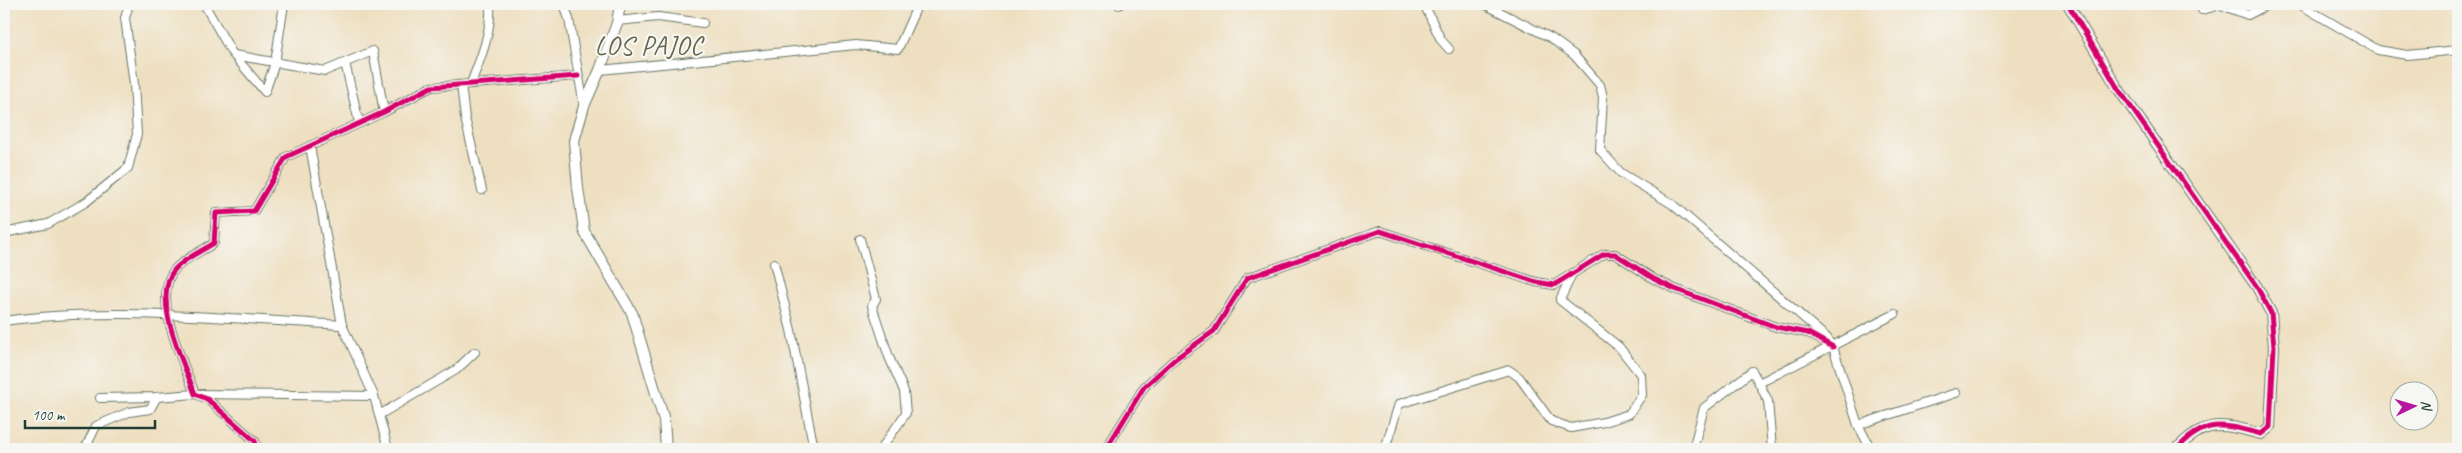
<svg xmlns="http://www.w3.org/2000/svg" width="2462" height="453" font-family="Caveat,sans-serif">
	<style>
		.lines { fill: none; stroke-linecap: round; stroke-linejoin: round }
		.street-casing { stroke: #677665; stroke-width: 10 }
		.secondary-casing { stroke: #677665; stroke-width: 12 }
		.street { stroke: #fff; stroke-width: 8 }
		.secondary { stroke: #fff; stroke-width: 10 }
		.cycleway-casing { stroke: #f6f6f2; stroke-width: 8 }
		.cycleway { stroke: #d6006c; stroke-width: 5 }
		.labels { text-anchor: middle; stroke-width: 4.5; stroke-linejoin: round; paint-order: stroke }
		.quarter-label { font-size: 26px; letter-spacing: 1px; fill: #656448; stroke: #f6f6f2 }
	</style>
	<rect width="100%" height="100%" fill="#f6f6f2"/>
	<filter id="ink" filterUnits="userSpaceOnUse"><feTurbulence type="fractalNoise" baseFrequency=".02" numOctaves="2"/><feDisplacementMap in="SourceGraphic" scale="10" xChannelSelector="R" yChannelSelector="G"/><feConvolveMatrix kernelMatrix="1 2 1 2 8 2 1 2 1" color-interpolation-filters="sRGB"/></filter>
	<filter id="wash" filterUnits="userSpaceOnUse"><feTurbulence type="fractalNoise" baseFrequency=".0096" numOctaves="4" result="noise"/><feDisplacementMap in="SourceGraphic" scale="20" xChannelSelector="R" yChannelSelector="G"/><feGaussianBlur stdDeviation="1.12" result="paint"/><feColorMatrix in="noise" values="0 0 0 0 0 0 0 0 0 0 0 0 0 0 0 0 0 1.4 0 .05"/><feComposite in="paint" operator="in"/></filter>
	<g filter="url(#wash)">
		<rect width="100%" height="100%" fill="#eedfc0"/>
	</g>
	<g filter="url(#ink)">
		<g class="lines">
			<defs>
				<g id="street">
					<polyline points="204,4 232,53 265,92 275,63 284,4"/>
					<polyline points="564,4 569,19 584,106"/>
					<polyline points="1118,4 1119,5"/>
					<polyline points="1424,4 1441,40 1449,49"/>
					<polyline points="1484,4 1551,38 1574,55 1600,85 1603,97 1600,150 1621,173 1672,204 1827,338 1833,347 1858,425 1871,449"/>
					<polyline points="2299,4 2378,50 2407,55 2458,50"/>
					<polyline points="2202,10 2221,5 2248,15 2269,4"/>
					<polyline points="617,21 658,17 703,23"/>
					<polyline points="234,55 325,71 373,51 384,112"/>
					<polyline points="345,63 359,122"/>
					<polyline points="600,70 856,45 898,49 918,4"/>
					<path d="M471,83C481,58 492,31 490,4"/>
					<polyline points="461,85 465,118 482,190"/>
					<polyline points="310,146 342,325 374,396 388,449"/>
					<polyline points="4,233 48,224 86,202 128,168 137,134 134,84 125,18 129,4"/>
					<polyline points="860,239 876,299 872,306 889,357 904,391 906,413 881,449"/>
					<polyline points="774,263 791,330 814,449"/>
					<path d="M4,321C113,306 232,319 342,325"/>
					<polyline points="1759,383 1768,401 1772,449"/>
					<polyline points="100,398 157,397 195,394 374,396"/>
					<polyline points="379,415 456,370 475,352"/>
					<polyline points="1858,425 1956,393"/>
					<polyline points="85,449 96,426 129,412 150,409 157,397"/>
					<path d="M257,449L255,441L207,399L195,394C184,363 150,297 175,269C185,258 202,251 214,243L216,213L254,211L286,157L384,112L431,87L578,76"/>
					<polyline points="1106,449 1144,387 1175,359 1214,331 1247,278 1380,231 1536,282 1554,285 1604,254 1615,254 1654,279 1675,289 1776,327 1808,333 1833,347"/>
					<polyline points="1385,449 1399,404 1509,370 1519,377 1551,421 1571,428 1604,422 1629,414 1642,395 1641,375 1619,347 1560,300 1572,274"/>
					<polyline points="1693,449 1704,408 1752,371 1759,383 1895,314"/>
				</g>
				<g id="secondary">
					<polyline points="620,4 617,23 600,70 584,106 574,141 578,188 584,231 632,313 664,420 666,449"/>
					<path d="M2068,4L2117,87L2257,287L2271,313L2274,347L2270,427L2261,434C2224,424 2205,418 2177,449"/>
				</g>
			</defs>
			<use href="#street" class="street-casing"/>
			<use href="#secondary" class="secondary-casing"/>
			<use href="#street" class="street"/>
			<use href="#secondary" class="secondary"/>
			<defs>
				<g id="cycleway">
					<path d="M2068,4L2117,87L2257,287L2271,313L2274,347L2270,427L2261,434C2224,424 2205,418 2177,449"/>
					<path d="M257,449L255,441L207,399L195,394C184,363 150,297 175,269C185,258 202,251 214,243L216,213L254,211L286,157L384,112L431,87L578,76"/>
					<polyline points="1106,449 1144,387 1175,359 1214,331 1247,278 1380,231 1536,282 1554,285 1604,254 1615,254 1654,279 1675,289 1776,327 1808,333 1833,347"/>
				</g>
			</defs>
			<use href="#cycleway" class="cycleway-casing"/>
			<use href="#cycleway" class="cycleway"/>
		</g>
	</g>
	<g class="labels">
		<g class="quarter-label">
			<text x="649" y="54">LOS PAJOC</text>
		</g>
	</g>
	<rect width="2462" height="453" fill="none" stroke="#f6f6f2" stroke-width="20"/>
	<g transform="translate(2414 406) rotate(85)"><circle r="24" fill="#f6f6f2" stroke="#a0aca6"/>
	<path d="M0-4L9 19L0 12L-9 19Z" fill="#b5179e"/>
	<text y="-8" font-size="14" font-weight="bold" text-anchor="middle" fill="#1f3d34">N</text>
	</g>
	<path d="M25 420v8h130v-8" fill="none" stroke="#1f3d34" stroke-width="2.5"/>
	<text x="32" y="420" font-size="15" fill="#1f3d34" stroke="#f6f6f2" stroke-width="4" paint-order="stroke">100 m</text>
</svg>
